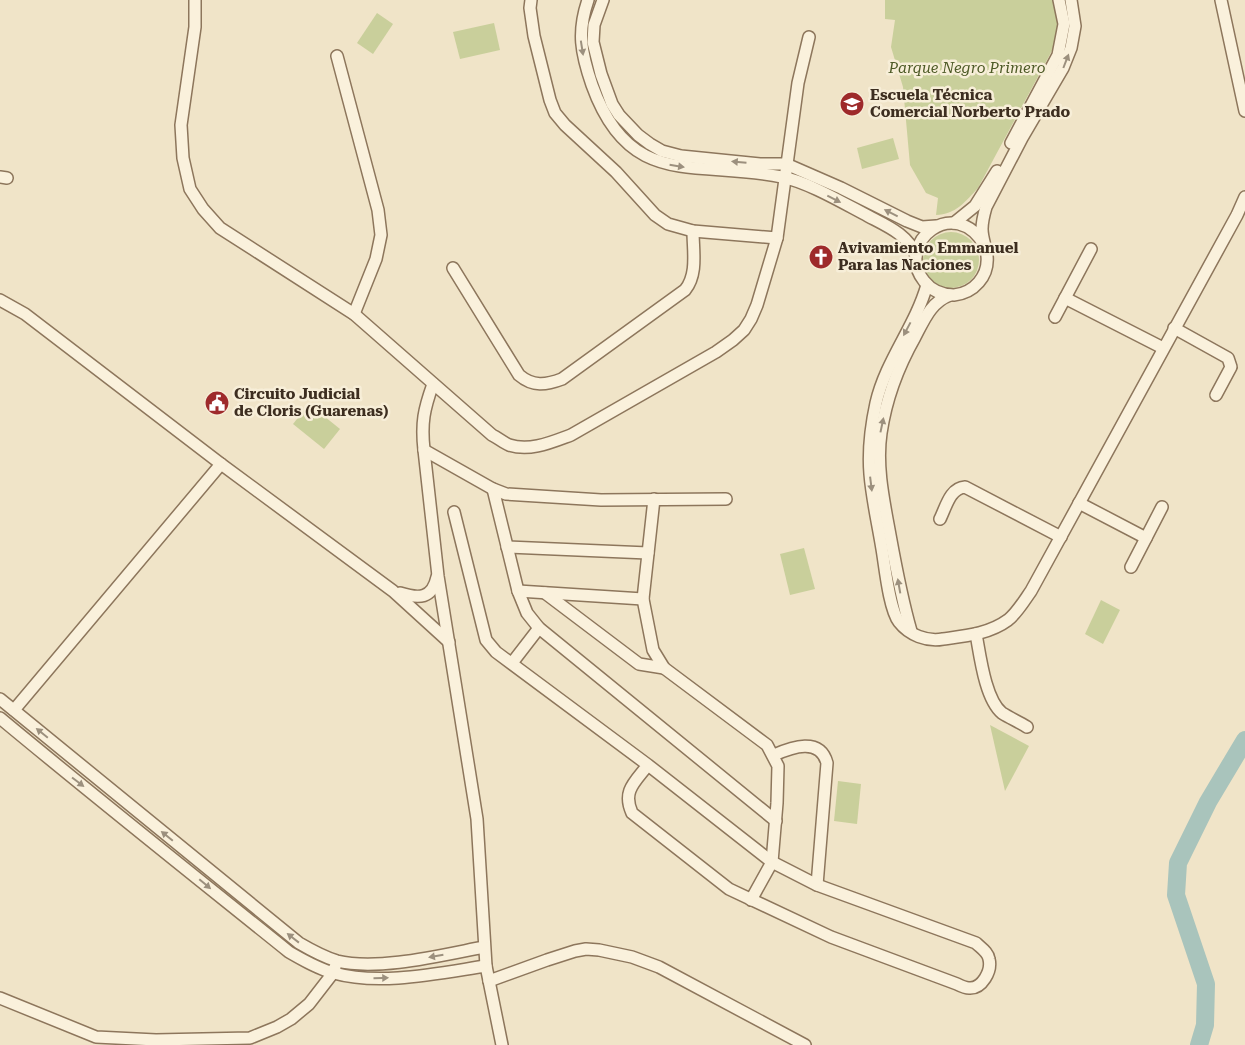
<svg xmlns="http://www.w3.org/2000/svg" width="1245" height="1045" font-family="'Roboto Serif',serif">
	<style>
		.green { fill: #c9cf9b }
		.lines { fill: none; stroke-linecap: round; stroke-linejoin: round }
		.river { stroke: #a9c4bc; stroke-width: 18 }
		.minor-casing { stroke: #8d765c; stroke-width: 14 }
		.minor { stroke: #faf1dc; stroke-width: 11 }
		.oneway { fill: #9c907e }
		.labels { text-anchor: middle; stroke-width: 5; stroke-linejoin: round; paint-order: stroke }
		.park-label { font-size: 15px; font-style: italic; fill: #4d5a26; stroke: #f7eed8 }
		.poi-label { font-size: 15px; font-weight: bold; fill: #3d2e20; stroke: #f7eed8; text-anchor: start }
	</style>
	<rect width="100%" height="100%" fill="#f0e4c8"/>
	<g class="green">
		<path d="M885,0H1055L1058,26L1055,45L978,188C966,201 955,215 936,215L938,198L926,193L910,165L903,87L891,47L895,20L885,19Z"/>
		<polygon points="377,13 393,24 373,54 357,43"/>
		<polygon points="494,23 500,50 460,59 453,32"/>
		<polygon points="893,138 899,159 862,169 857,148"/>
		<circle cx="951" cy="260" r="28"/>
		<polygon points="309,404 340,429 324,449 293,424"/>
		<polygon points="804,548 815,589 790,595 780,554"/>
		<polygon points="1101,600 1120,610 1103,644 1085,634"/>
		<polygon points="990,725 1029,746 1005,791"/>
		<polygon points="838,781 861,784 857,824 834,821"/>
	</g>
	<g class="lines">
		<polyline class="river" points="1199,1045 1205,1025 1206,984 1176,895 1178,863 1208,802 1245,740"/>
		<defs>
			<g id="minor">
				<path d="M195,0V27L181,125L183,158L190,189L203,209L220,228L354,314L492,435C498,438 504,443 509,445C530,452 552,442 571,435L716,352L733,340L744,330L751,319L757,305L777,238L798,83L809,37"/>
				<polyline points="531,0 530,8 534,36 550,100 555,113 565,125 616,172 655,215 668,224 693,231 777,238"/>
				<path d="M588,0C577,32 581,53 592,85C630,191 696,159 782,177C808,182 845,204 868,216C887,226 909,235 916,256"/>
				<polyline points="603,0 594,25 593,42 601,74 612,104 619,115 638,135 650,144 662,151 681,156 760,164 786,164 841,188 907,221 922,227 936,226"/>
				<polyline points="1221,0 1245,111"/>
				<polyline points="337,56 378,210 381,235 376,259 354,314"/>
				<polyline points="1011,143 1058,55 1064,24 1059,0"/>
				<polyline points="0,177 7,178"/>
				<polyline points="954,223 975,206 997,171"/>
				<path d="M985,246C955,193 894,243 924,281C931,290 942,295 954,295C974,293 989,276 987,256C986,247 982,238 982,229C982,221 984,214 986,207L1022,138L1063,68L1071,48L1075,26L1071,0"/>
				<path d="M453,268L519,375C533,387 546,385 562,379L685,290C698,274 693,251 693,231"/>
				<path d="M927,285C915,327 886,360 876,403C871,426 868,450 870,474C872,499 878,524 882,549C885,566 889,609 899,622C909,635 927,642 943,639C965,636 989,634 1008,620C1017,613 1024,601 1031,591L1237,215L1245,197"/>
				<polyline points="1065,298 1163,348"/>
				<polyline points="0,300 25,314 221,464 393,591 449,642"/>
				<polyline points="1055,317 1091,249"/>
				<polyline points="1174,328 1228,358 1231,367 1216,395"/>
				<path d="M433,384C424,409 421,423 424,450L438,576L477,819L486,966L502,1045"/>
				<polyline points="424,450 493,489 506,494 601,500 726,499"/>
				<polyline points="493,489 518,591 527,613 539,628 776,821"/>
				<polyline points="654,499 643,599 653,650 664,668 767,745 778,766 777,803 772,862 751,900"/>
				<polyline points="1079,503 1146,538"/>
				<path d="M454,512L486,640L496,652L648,765L772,862L817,885L976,943C981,948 988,952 989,959C992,971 982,989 969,988C965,988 961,986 957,984L831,937L729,889L632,813C622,791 635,782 648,765"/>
				<path d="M940,519C946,507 950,488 965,487L1061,537"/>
				<polyline points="507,547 648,553"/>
				<polyline points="1131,567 1162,507"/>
				<polyline points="518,591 643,599"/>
				<path d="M400,593C419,599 432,599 437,577"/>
				<polyline points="545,593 639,664 664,668"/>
				<path d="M911,631C902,600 896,568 890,535C884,502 876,467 881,433C886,399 898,367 915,337C924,320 931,302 950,295"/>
				<path d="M976,634C980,655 985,699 1002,713C1010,718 1019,722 1027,727"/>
				<polyline points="512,663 539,628"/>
				<path d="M0,699L299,943C311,950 324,957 337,961C378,971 442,955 484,947"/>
				<polyline points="14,710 221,464"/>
				<path d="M0,718C95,797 192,874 289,952C303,960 318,969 334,973C380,986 439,973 486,966"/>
				<path d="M774,755C792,747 820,737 827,763L817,885"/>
				<polyline points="489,981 547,960 575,951 586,949 599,950 632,957 659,967 805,1045"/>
				<polyline points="0,998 96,1037 156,1040 250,1038 277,1027 291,1019 309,1004 333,973 335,967"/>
			</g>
		</defs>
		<use href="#minor" class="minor-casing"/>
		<use href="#minor" class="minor"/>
	</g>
	<defs><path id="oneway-solid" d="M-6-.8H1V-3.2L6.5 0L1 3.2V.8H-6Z" transform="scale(1.25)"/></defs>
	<g class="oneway">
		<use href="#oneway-solid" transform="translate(582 48) rotate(81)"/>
		<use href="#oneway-solid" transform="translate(1066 61) rotate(-69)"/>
		<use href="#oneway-solid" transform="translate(739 162) rotate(-175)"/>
		<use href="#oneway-solid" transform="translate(677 166) rotate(9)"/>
		<use href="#oneway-solid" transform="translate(834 199) rotate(27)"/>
		<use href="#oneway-solid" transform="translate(891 213) rotate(-153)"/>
		<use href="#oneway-solid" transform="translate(907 329) rotate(118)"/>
		<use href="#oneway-solid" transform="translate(882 425) rotate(-78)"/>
		<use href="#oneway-solid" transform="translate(871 484) rotate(83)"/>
		<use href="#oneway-solid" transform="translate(899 586) rotate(-100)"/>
		<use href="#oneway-solid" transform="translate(42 733) rotate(-141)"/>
		<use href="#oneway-solid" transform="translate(78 782) rotate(37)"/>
		<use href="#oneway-solid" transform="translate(167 836) rotate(-141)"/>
		<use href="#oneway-solid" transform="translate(205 884) rotate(40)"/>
		<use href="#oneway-solid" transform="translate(293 938) rotate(-142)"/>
		<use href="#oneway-solid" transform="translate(436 956) rotate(170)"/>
		<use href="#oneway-solid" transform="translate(381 978) rotate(-1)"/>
	</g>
	<defs>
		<symbol id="school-disc" viewBox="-11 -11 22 22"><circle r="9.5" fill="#9e2a2b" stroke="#f7eed8"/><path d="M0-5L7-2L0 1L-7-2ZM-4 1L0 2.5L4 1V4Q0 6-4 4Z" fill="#fff"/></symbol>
		<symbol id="church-disc" viewBox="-11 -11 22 22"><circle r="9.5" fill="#9e2a2b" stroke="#f7eed8"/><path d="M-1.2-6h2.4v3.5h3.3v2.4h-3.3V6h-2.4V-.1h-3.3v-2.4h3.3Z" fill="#fff"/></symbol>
		<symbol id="civic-disc" viewBox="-11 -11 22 22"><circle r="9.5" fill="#9e2a2b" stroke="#f7eed8"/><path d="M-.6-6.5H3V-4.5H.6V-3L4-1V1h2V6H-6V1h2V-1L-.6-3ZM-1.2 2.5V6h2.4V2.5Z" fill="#fff"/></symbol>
	</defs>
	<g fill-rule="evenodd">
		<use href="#school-disc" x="838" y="90" width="28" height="28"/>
		<use href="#church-disc" x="807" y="243" width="28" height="28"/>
		<use href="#civic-disc" x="203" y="389" width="28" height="28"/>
	</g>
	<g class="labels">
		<g class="park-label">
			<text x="967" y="73">Parque Negro Primero</text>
		</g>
		<g class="poi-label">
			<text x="870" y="100">Escuela Técnica<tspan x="870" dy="17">Comercial Norberto Prado</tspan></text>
			<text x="838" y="253">Avivamiento Emmanuel<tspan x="838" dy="17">Para las Naciones</tspan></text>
			<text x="234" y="399">Circuito Judicial<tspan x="234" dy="17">de Cloris (Guarenas)</tspan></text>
		</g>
	</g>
</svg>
